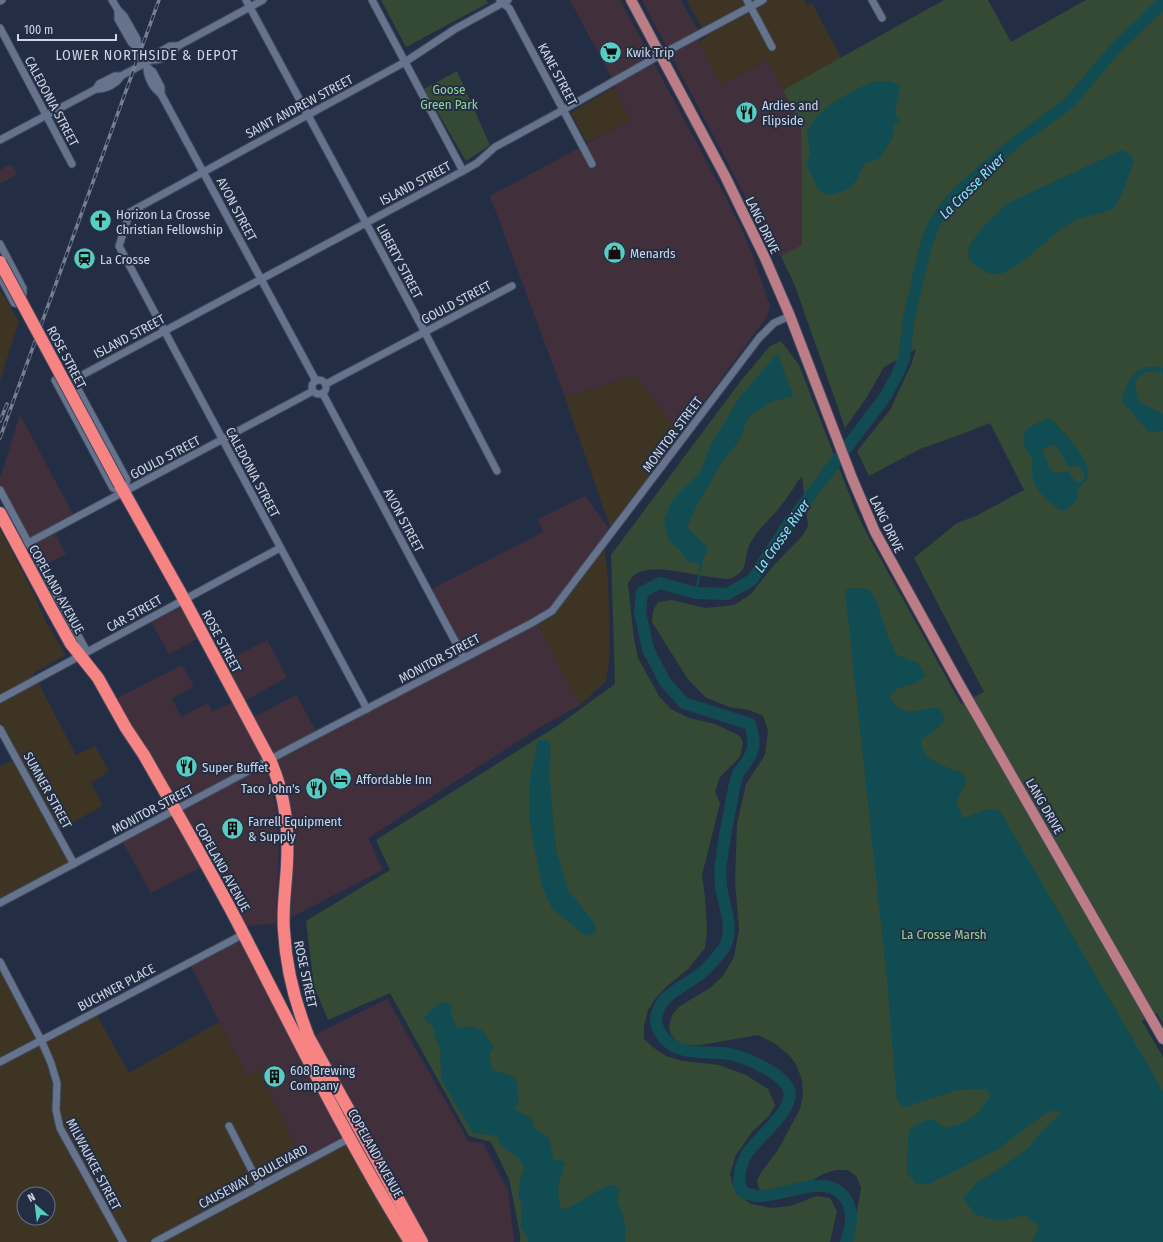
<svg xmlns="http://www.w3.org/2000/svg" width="1163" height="1242" font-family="'Fira Sans Condensed',sans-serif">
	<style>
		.commercial { fill: #41303b }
		.industrial { fill: #3e3424; fill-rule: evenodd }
		.green { fill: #344a35 }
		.water { fill: #124c53; fill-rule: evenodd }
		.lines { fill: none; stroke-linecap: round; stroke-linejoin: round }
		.stream { stroke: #124c53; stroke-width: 2 }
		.river { stroke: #124c53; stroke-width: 12 }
		.street-casing { stroke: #3e485b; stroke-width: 9 }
		.primary-casing { stroke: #3e485b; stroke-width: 12 }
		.highway-casing { stroke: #3e485b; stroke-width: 14 }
		.street { stroke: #66738d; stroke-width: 7 }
		.primary { stroke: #bd7d86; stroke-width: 10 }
		.highway { stroke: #f78382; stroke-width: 12 }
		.rail-casing { stroke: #757f92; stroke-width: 3.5 }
		.rail { stroke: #232e45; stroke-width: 2; stroke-dasharray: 6; stroke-linecap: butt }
		.highway-bridge-casing { stroke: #3e485b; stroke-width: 14; stroke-linecap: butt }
		.highway-bridge { stroke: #f78382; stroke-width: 12 }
		.labels { text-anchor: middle; stroke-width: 4; stroke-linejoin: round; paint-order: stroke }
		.poi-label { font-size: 13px; fill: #ced6e5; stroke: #232e45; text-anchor: start }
		.street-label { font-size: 13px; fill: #ced6e5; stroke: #232e45 }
		.park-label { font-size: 13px; fill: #94d297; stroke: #232e45 }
		.neighbourhood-label { font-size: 14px; letter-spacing: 1px; fill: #ced6e5; stroke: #232e45 }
		.water-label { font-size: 14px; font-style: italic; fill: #7fedfc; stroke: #232e45 }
	</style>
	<rect width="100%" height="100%" fill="#232e45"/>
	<g class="commercial">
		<polygon points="570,0 620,0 725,196 742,230 754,259 770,306 767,316 760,326 680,434 635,376 565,397 490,196 631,120 614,87 616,86"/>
		<polygon points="642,0 681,0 698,31 694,33 721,85 767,60 801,123 802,246 781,256 774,251"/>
		<polygon points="11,164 17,174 0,184 0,170"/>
		<polygon points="20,415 75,518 53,530 66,554 41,567 0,490 0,478"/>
		<polygon points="585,496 612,533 556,607 536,621 580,705 540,727 368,838 383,870 290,918 295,849 293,823 289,799 281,772 268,776 277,812 279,843 276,923 240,927 205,865 151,893 121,839 174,810 112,701 182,665 194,686 172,699 181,717 208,703 212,712 237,700 219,665 267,640 287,677 240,704 248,720 296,695 318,735 464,658 428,591 543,532 538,519"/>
		<polygon points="183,599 203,636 169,654 149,618"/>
		<polygon points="244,934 299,1043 387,999 469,1142 483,1143 508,1190 514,1242 422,1242 304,1163 258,1069 247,1076 189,962"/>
	</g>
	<g class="industrial">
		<polygon points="687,0 804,0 807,5 812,3 841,58 783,90 767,60 721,85 698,42 707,37"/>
		<polygon points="614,87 631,120 587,143 571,113"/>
		<polygon points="0,290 19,321 0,381"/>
		<polygon points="635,376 684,439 612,533 565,397"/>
		<polygon points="0,529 33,592 46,622 66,655 33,673 76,755 95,746 109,771 91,783 103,806 56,831 74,864 0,903 0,767 16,758 0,729"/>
		<polygon points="604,544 608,579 610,655 606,681 580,705 536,621 547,615"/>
		<path d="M0,962L41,1040L95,1012L129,1073L219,1022L247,1076L258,1069L304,1162L362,1132L422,1242H0ZM24,1194H48V1218H24Z"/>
	</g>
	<g class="green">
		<polygon points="381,0 486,0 488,3 406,47"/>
		<path d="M944,0H988L1011,42L1086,0H1163V1024L1157,1013L1142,1021L1163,1057V1242H852L861,1188L857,1177L848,1170H836L823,1174L804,1185L763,1192L759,1189L757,1181L760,1174L778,1150L800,1109L803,1095L802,1080L796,1064L788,1054L774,1043L758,1035L701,1045H681L671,1035L669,1026L672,1015L680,1006L710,988L723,976L734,957L739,929L735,882L737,824L746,784L765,755L768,730L763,716L749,710L729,707L705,697L687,678L652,622L653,611L658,602L672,600L705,608L734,605L750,595L774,565L803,535L808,526L802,476C795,484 790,495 783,503C773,517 753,533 748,549C744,561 748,572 731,578C728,580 723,578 719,578C697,577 650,561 633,576C631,578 629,582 628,584L634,639L638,658L659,696L671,709L689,718L715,724L740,736L743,742L740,757L720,777L715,792L720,803L702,875L705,897L707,930L705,948L688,969L665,988L655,999L648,1010L644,1026V1039L654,1048L666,1056L682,1061L719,1065L746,1075L768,1089L775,1105L769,1116L752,1132L736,1155L730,1174L733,1186L738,1195L751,1204L771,1208L790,1206L817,1196L830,1198L837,1211L830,1242H520V1234L509,1179L491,1142L469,1136L390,993L328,1020L314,986L306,921L390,870L376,840L557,726L615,684L611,555L740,382L770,346L781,341L799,365L855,509L868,536L961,704L984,692L914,558L957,523L976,516L1024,490L990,423L954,437L920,449L869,476L857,451L890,410L911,365L916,349L884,367L867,397L845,428L795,286L781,256L802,245L801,124L783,90Z"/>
		<polygon points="457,71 490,145 466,161 424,89"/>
	</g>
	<g class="water">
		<path d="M890,81L900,86L895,115L902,122L894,124V135L880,158L864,164C852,189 855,188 828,195L818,189L806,163L810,154L807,131L814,120L832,103L853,91L872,82Z"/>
		<path d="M1122,150L1131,155L1134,161C1130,171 1121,201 1113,208C1104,214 1094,214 1084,217C1076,219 1061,229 1055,234C1043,244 1012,274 997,274C986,275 976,266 969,259L968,248L981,229L1008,203Z"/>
		<polygon points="778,353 793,396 771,402 748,418 739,441 724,459 697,505 687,527 708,548 701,565 686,561 681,551 669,541 664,521 672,500 700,472 711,445 740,397"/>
		<path d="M1158,366L1163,368V376L1160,371L1146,372L1137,378L1135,388L1139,402L1163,414V431L1149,433L1122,401C1124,389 1130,374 1142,369C1146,366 1153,367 1158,366Z"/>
		<path d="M1049,418C1063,430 1087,455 1088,473C1089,482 1080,485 1077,492C1077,494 1077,496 1077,498C1075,506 1067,509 1061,511C1048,501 1033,490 1032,472C1031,468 1033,464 1032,460C1031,455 1025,449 1024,444C1020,427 1038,423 1049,418ZM1055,445L1069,467L1080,466L1085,477L1082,482H1076L1068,471L1056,473L1050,469L1042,449Z"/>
		<path d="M850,588L869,589L877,602L888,636L896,654L904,658L919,663L925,676L916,683L896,689L890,697C891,702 894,703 897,707C912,718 925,705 940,708L945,719L937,729L921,740C920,761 947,767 963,773L966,782L957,801L962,817H967L985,810L997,809L1001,813L1163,1091V1242H1032L1039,1227L1026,1215L1001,1221L976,1215L963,1198L978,1182L996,1171L1027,1149L1044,1129L1063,1112L1049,1111L998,1149L931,1183L916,1184L907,1173L908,1140L911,1128L924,1121L934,1119L944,1128C968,1124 977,1116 990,1096L987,1089L957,1090L905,1107L900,1105L897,1100L887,980L845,590Z"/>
		<polygon points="538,740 548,740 551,747 549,772 556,849 568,890 596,925 596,933 586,936 552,909 542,886 529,818 530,778"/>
		<path d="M442,1002L452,1005L451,1015L458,1028L471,1026L483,1031L494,1047L489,1055L492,1069L516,1078L519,1101L515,1109L532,1119L534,1128L550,1139L553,1159L565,1162L558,1186L560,1208L567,1209L608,1185L616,1186L620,1190L617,1202C625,1216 626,1225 625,1242H528L529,1240L521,1227L522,1204L518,1196L521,1176L525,1168L519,1159L500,1144L497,1136L473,1133L442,1081L439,1045L434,1037L435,1029L424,1019L430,1011Z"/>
	</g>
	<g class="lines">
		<polyline class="stream" points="696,593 701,565 700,563"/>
		<path class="river" d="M846,1242C851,1229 854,1214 847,1201C829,1169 786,1197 758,1196C752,1195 747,1195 743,1191C738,1186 739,1180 740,1173C741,1166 744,1158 748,1152C758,1137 801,1105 787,1086C776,1070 742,1055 723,1053C696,1051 669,1056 657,1026C655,1022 656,1018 657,1014C662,992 689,985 704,971C711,964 719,955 724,948C735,930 724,906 721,887C720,877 720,867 722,856C724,839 728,821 731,803C733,795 734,785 737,777C738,772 742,768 745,764C756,749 755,741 750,724L684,703L665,682L648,649L640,612L642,592L660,583L696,593L727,594L752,580L787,526L885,397L897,375L904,359L909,317L926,245L934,224L944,208L958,193L983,170L1017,141L1068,104L1114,50L1163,2"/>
		<defs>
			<g id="street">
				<polyline points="112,0 118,10 118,19 131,42 138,49"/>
				<polyline points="246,0 421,325 497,471"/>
				<polyline points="372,0 463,171"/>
				<polyline points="747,0 772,47"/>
				<polyline points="872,0 882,18"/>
				<polyline points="0,1 2,0"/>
				<polyline points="500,1 509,8 592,164"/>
				<polyline points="118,10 124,16 137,39 138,49 147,67 153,72 161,87 161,94 316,381"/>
				<polyline points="0,28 72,164"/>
				<path d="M151,60C161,61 171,54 178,46L263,0"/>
				<path d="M147,67C147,78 153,88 161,94"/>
				<polyline points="96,89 99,84 115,76 121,76 151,60 154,55 170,46 178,46"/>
				<path d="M0,140L96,89C106,89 117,84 121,76"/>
				<polyline points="0,244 23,288 23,294 18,304 14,303 0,276"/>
				<circle cx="319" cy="387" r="7"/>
				<polyline points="55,380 113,488 124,492 127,480 73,380 463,171 477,163 495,147 563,110 660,55 763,0"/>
				<polyline points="326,384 512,286"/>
				<polyline points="323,394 464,658"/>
				<polyline points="0,490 87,652"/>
				<polyline points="28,543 313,391"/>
				<polyline points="0,699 280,548"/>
				<polyline points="367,709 119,246 130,212 405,62 455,29 508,0"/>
				<polyline points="0,729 74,864"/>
				<polyline points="0,903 299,744 530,624 552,611 759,338 774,323 790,316"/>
				<polyline points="0,962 41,1040 51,1063 57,1083 56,1110 60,1128 123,1242"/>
				<polyline points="0,1062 244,934"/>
				<polyline points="229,1126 260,1186"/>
				<polyline points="155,1242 352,1137"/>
			</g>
			<polyline id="primary" points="631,0 725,176 765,258 790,316 852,478 875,532 958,682 1163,1039"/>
			<g id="highway">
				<path d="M120,485L180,592L270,760C285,793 289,828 287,864C286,886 282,909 284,931C286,969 295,1003 309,1038L422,1242"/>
				<path d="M0,513L51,608L71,644L98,678L126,728L144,755C178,815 213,874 244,935C297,1038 349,1144 410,1242"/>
			</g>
		</defs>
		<use href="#street" class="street-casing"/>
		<use href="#primary" class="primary-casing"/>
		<use href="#highway" class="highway-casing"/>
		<use href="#street" class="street"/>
		<use href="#primary" class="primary"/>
		<use href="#highway" class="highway"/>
		<defs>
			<g id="rail">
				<polyline points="0,421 7,404"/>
				<polyline points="0,438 159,0"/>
			</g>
		</defs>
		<use href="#rail" class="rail-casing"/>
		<use href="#rail" class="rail"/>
		<defs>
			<polyline id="highway-bridge" points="0,262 120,485"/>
		</defs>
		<use href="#highway-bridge" class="highway-bridge-casing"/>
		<use href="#highway-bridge" class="highway-bridge"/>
	</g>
	<defs>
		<symbol id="supermarket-disc" viewBox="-11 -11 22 22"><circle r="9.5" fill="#56cec3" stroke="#232e45"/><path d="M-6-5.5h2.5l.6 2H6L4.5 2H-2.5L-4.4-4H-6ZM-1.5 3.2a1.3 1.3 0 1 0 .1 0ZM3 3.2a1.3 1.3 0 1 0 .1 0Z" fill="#111"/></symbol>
		<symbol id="restaurant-disc" viewBox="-11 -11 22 22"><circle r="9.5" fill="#56cec3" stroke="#232e45"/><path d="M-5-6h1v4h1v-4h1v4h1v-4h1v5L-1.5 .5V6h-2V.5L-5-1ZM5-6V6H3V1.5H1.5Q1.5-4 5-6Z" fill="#111"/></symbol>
		<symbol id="church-disc" viewBox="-11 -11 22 22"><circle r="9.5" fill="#56cec3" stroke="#232e45"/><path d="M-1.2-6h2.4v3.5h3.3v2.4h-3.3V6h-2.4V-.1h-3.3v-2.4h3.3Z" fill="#111"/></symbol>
		<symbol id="shop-disc" viewBox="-11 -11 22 22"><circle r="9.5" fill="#56cec3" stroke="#232e45"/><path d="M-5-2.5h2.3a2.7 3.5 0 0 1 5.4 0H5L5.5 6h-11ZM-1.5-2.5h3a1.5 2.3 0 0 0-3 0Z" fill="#111"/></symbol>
		<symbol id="station-disc" viewBox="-11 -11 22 22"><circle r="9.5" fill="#56cec3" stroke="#232e45"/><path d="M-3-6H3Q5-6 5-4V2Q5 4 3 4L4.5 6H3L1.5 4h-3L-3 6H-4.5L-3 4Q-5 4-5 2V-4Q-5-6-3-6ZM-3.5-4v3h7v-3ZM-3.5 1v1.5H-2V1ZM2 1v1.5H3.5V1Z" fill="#111"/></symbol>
		<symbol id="hotel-disc" viewBox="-11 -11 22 22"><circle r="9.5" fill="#56cec3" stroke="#232e45"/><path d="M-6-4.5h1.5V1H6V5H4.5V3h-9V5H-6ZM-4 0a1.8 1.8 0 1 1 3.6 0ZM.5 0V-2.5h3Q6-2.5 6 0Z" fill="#111"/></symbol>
		<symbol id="building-disc" viewBox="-11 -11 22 22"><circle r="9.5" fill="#56cec3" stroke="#232e45"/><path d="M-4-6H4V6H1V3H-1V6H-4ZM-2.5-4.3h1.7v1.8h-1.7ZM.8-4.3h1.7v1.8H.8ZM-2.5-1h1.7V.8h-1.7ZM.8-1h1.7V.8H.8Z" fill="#111"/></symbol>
	</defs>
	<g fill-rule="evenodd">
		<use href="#supermarket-disc" x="598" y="40" width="25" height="25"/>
		<use href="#restaurant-disc" x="734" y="100" width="25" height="25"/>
		<use href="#church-disc" x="88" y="208" width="25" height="25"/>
		<use href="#shop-disc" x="602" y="240" width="25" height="25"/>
		<use href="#station-disc" x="72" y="246" width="25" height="25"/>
		<use href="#restaurant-disc" x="174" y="754" width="25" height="25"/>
		<use href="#hotel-disc" x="328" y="766" width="25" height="25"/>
		<use href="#restaurant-disc" x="304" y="776" width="25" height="25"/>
		<use href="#building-disc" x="220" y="816" width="25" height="25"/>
		<use href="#building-disc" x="262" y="1064" width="25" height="25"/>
	</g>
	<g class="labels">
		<g class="poi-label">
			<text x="626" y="57">Kwik Trip</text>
			<text x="762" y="110">Ardies and<tspan x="762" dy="15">Flipside</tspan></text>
			<text x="116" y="219">Horizon La Crosse<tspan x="116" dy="15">Christian Fellowship</tspan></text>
			<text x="630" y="258">Menards</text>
			<text x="100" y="264">La Crosse</text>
			<text x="202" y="772">Super Buffet</text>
			<text x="356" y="784">Affordable Inn</text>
			<text x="300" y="793" text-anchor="end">Taco John's</text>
			<text x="248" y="826">Farrell Equipment<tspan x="248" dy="15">&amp; Supply</tspan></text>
			<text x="290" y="1075">608 Brewing<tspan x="290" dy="15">Company</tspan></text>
		</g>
		<g class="street-label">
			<text transform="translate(558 74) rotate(62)" y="5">KANE STREET</text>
			<text transform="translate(52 101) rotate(62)" y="5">CALEDONIA STREET</text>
			<text transform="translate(299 106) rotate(-28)" y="5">SAINT ANDREW STREET</text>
			<text transform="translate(415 183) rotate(-28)" y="5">ISLAND STREET</text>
			<text transform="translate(237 209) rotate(62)" y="5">AVON STREET</text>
			<text transform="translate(763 225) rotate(64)" y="5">LANG DRIVE</text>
			<text transform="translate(400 261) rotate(62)" y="5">LIBERTY STREET</text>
			<text transform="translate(456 302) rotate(-28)" y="5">GOULD STREET</text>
			<text transform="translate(129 336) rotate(-28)" y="5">ISLAND STREET</text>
			<text transform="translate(67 357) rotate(62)" y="5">ROSE STREET</text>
			<text transform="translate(672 434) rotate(-53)" y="5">MONITOR STREET</text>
			<text transform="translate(165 457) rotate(-28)" y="5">GOULD STREET</text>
			<text transform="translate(253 472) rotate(62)" y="5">CALEDONIA STREET</text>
			<text transform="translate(404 520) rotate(62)" y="5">AVON STREET</text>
			<text transform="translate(887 524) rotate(64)" y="5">LANG DRIVE</text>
			<text transform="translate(57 589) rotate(61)" y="5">COPELAND AVENUE</text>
			<text transform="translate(134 613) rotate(-29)" y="5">CAR STREET</text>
			<text transform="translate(222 641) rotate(62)" y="5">ROSE STREET</text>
			<text transform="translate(439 658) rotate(-28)" y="5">MONITOR STREET</text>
			<text transform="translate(48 790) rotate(61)" y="5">SUMNER STREET</text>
			<text transform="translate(1045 806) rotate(60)" y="5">LANG DRIVE</text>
			<text transform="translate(152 809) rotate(-28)" y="5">MONITOR STREET</text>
			<text transform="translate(223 867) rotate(61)" y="5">COPELAND AVENUE</text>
			<text transform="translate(306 974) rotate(78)" y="5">ROSE STREET</text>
			<text transform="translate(116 987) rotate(-28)" y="5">BUCHNER PLACE</text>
			<text transform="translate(376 1153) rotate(61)" y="5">COPELAND AVENUE</text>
			<text transform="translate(94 1164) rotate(62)" y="5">MILWAUKEE STREET</text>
			<text transform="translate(253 1176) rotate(-28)" y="5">CAUSEWAY BOULEVARD</text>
		</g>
		<g class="park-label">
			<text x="449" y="94">Goose<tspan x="449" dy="15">Green Park</tspan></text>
			<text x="944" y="939">La Crosse Marsh</text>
		</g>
		<g class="neighbourhood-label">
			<text x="147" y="60">LOWER NORTHSIDE &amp; DEPOT</text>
		</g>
		<g class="water-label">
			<text transform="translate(972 186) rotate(-45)" y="5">La Crosse River</text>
			<text transform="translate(782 536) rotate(-55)" y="5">La Crosse River</text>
		</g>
	</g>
	<g transform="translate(36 1206) rotate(332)"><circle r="19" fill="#232e45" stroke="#677185"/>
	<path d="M0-3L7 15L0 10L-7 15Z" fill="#56cec3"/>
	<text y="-6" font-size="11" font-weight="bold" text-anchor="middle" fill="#ced6e5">N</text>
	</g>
	<path d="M18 34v6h98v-6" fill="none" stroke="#ced6e5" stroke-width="2"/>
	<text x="24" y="34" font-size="12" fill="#ced6e5" stroke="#232e45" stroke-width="3" paint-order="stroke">100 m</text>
</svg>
